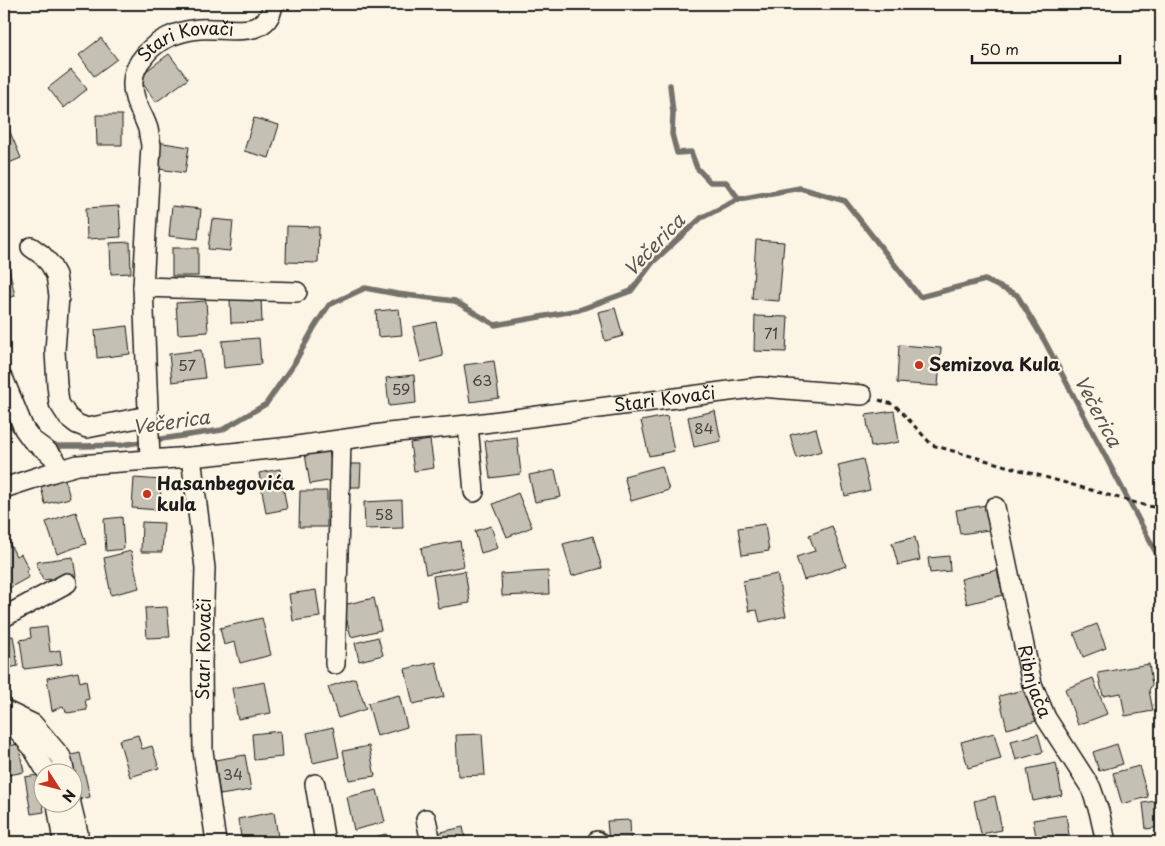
<svg xmlns="http://www.w3.org/2000/svg" width="1165" height="846" font-family="'Playpen Sans',sans-serif">
	<style>
		.lines { fill: none; stroke-linecap: round; stroke-linejoin: round }
		.stream { stroke: #75726c; stroke-width: 5.5 }
		.building { fill: #c4c0b3; stroke: #1c1c1c }
		.street-casing { stroke: #1c1c1c; stroke-width: 22 }
		.path { stroke: #1c1c1c; stroke-width: 3; stroke-dasharray: 5 4; stroke-linecap: butt }
		.street { stroke: #fcf5e5; stroke-width: 19 }
		.poi-dot { fill: #c8321e; stroke: #fcf5e5; stroke-width: 2 }
		.labels { text-anchor: middle; stroke-width: 4.5; stroke-linejoin: round; paint-order: stroke }
		.number-label { font-size: 15px; fill: #464542 }
		.street-label { font-size: 18px; fill: #1c1c1c; stroke: #fcf5e5 }
		.poi-label { font-size: 18px; font-weight: bold; fill: #1c1c1c; stroke: #fcf5e5; text-anchor: start }
		.water-label { font-size: 19px; font-style: italic; fill: #575551; stroke: #fcf5e5 }
	</style>
	<rect width="100%" height="100%" fill="#fcf5e5"/>
	<filter id="ink" filterUnits="userSpaceOnUse"><feTurbulence type="fractalNoise" baseFrequency=".02" numOctaves="2"/><feDisplacementMap in="SourceGraphic" scale="10" xChannelSelector="R" yChannelSelector="G"/><feConvolveMatrix kernelMatrix="1 2 1 2 8 2 1 2 1" color-interpolation-filters="sRGB"/></filter>
	<g filter="url(#ink)">
		<g class="lines">
			<g class="stream">
				<polyline points="670,85 673,113 672,134 677,153 691,152 697,168 710,182 726,182 739,199"/>
				<polyline points="4,421 20,433"/>
				<polyline points="50,446 83,446 121,445 222,430 266,404 295,362 315,326 329,305 365,288 397,294 455,301 495,325 579,310 631,291 653,262 701,218 739,199 800,188 845,201 920,297 985,280 1017,295 1044,340 1161,562"/>
			</g>
		</g>
		<g class="building">
			<polygon points="101,38 117,59 94,76 79,55"/>
			<polygon points="169,54 188,79 156,102 138,77"/>
			<polygon points="71,70 87,89 64,108 48,88"/>
			<polygon points="96,115 122,115 122,145 97,145"/>
			<polygon points="254,118 279,125 269,158 244,151"/>
			<polygon points="7,125 21,158 4,165 4,127"/>
			<polygon points="157,142 189,147 185,173 153,168"/>
			<polygon points="119,206 121,237 87,239 86,208"/>
			<polygon points="172,206 201,209 198,239 169,236"/>
			<polygon points="212,219 233,221 230,251 208,249"/>
			<polygon points="287,226 319,227 318,263 286,262"/>
			<polygon points="756,240 784,242 779,301 752,299"/>
			<polygon points="130,242 131,273 111,274 110,243"/>
			<polygon points="4,246 15,296 4,299"/>
			<rect x="172" y="248" width="26" height="28"/>
			<polygon points="261,298 262,322 231,323 230,299"/>
			<polygon points="206,301 208,332 178,334 176,303"/>
			<polygon points="615,308 623,336 605,341 598,312"/>
			<polygon points="399,309 402,335 378,337 376,311"/>
			<polygon points="755,316 788,317 786,352 754,351"/>
			<polygon points="436,322 443,356 421,362 413,327"/>
			<polygon points="127,326 130,354 97,358 95,330"/>
			<polygon points="259,338 261,364 224,368 222,341"/>
			<polygon points="899,345 941,348 938,386 897,383"/>
			<polygon points="201,350 205,378 172,382 169,354"/>
			<polygon points="494,361 499,398 470,402 464,365"/>
			<polygon points="414,375 416,403 389,406 386,378"/>
			<polygon points="715,411 721,441 694,447 688,417"/>
			<polygon points="894,411 899,442 871,447 866,415"/>
			<polygon points="667,416 674,451 649,456 641,421"/>
			<polygon points="816,428 822,451 797,458 790,435"/>
			<polygon points="517,437 521,474 490,478 485,441"/>
			<polygon points="430,440 434,468 414,471 410,443"/>
			<polygon points="329,450 334,480 310,484 305,454"/>
			<polygon points="863,459 870,490 845,496 838,465"/>
			<polygon points="347,464 361,464 360,487 345,487"/>
			<polygon points="662,466 669,490 631,501 624,476"/>
			<polygon points="280,469 287,509 266,513 259,473"/>
			<polygon points="555,470 561,497 535,502 529,475"/>
			<polygon points="64,476 70,498 45,504 40,482"/>
			<polygon points="134,478 162,480 159,510 132,508"/>
			<polygon points="300,491 327,491 327,527 299,527"/>
			<polygon points="518,493 532,527 507,537 493,504"/>
			<polygon points="402,500 403,528 365,529 364,502"/>
			<polygon points="986,505 989,530 960,534 956,510"/>
			<polygon points="76,512 86,544 57,554 46,522"/>
			<polygon points="122,517 124,549 106,551 104,519"/>
			<polygon points="142,522 164,523 162,552 141,552"/>
			<polygon points="765,524 769,551 742,555 738,528"/>
			<polygon points="491,526 498,548 481,553 475,531"/>
			<polygon points="832,526 846,566 804,580 796,557 815,551 809,535"/>
			<polygon points="593,536 602,568 572,576 563,544"/>
			<polygon points="915,537 920,560 898,565 892,543"/>
			<polygon points="8,540 16,556 21,554 29,569 26,571 29,577 4,591 4,542"/>
			<polygon points="460,541 464,566 426,574 421,548"/>
			<polygon points="131,551 139,588 111,595 104,558"/>
			<polygon points="949,556 950,571 930,573 928,558"/>
			<polygon points="73,557 76,576 43,580 36,562"/>
			<polygon points="997,570 1003,595 967,604 961,579"/>
			<polygon points="465,571 470,603 438,608 433,576"/>
			<polygon points="548,571 549,594 502,596 501,574"/>
			<polygon points="777,574 786,616 760,622 757,610 749,611 743,581"/>
			<polygon points="316,590 320,617 293,621 289,594"/>
			<polygon points="374,598 381,630 351,637 343,605"/>
			<polygon points="167,607 170,637 147,638 145,608"/>
			<polygon points="262,618 271,655 240,663 235,642 224,645 220,628"/>
			<polygon points="1097,624 1106,648 1083,657 1074,633"/>
			<polygon points="47,627 50,652 60,650 62,664 24,669 20,640 31,638 30,629"/>
			<polygon points="13,636 18,666 4,669 4,637"/>
			<polygon points="378,637 383,655 359,661 355,643"/>
			<polygon points="436,662 444,697 413,704 405,669"/>
			<polygon points="1149,664 1152,685 1149,690 1153,711 1125,716 1121,693 1103,696 1098,673"/>
			<polygon points="78,672 80,682 86,680 89,699 85,700 87,710 67,713 63,706 52,711 47,678"/>
			<polygon points="355,678 366,709 338,718 328,687"/>
			<polygon points="1093,678 1107,714 1078,725 1065,689"/>
			<polygon points="265,682 271,713 238,719 232,688"/>
			<polygon points="1028,689 1036,721 1007,729 999,696"/>
			<polygon points="399,695 407,727 377,736 368,703"/>
			<polygon points="333,727 339,757 313,763 307,733"/>
			<polygon points="280,731 282,757 254,760 252,734"/>
			<polygon points="994,733 1001,759 968,768 961,742"/>
			<polygon points="482,734 485,775 458,776 456,735"/>
			<polygon points="1038,734 1043,752 1016,760 1011,741"/>
			<polygon points="138,735 142,749 152,746 159,768 130,777 119,740"/>
			<polygon points="18,744 24,772 9,775 4,747"/>
			<polygon points="1117,744 1123,764 1099,771 1093,752"/>
			<polygon points="369,746 375,776 349,780 343,751"/>
			<polygon points="80,753 90,797 77,800 72,779 72,774 67,756"/>
			<polygon points="245,755 251,790 220,795 215,760"/>
			<polygon points="1056,763 1062,795 1033,801 1027,769"/>
			<polygon points="1139,766 1148,797 1122,804 1113,773"/>
			<polygon points="38,775 44,812 31,814 25,777"/>
			<polygon points="377,790 385,822 354,830 347,797"/>
			<polygon points="995,796 1002,830 981,834 974,801"/>
			<polygon points="1161,800 1161,827 1146,829 1143,803"/>
			<polygon points="274,812 278,837 249,842 242,842 238,819"/>
			<polygon points="1066,815 1070,841 1060,842 1037,842 1033,820"/>
			<polygon points="630,820 631,842 609,842 607,821"/>
			<polygon points="463,827 466,842 439,842 437,833"/>
			<polygon points="174,834 176,842 144,842"/>
			<polygon points="386,834 389,842 359,842 359,841"/>
		</g>
		<g class="lines">
			<defs>
				<g id="street">
					<polyline points="31,247 42,255 50,264 56,275 59,296 55,351 57,385 59,403 68,417 77,424 87,428 148,416"/>
					<polyline points="143,287 297,292"/>
					<polyline points="4,380 24,429 32,440 47,451 55,459 57,465 53,472"/>
					<polyline points="468,425 474,492"/>
					<polyline points="191,457 205,568 202,663 203,751 216,842"/>
					<path id="s1" d="M150,459L143,287L151,145C150,140 149,134 148,129C143,112 132,102 133,82C133,72 138,63 145,55C157,39 179,31 199,29C224,26 268,42 273,4"/>
					<path id="s2" d="M4,488L53,472L78,465L191,457L290,447L388,433L468,425L760,387L862,395"/>
					<path id="s3" d="M995,507L1032,684L1046,718L1091,788L1099,811L1106,842"/>
					<polyline points="4,617 67,583"/>
					<polyline points="335,664 341,440"/>
					<polyline points="4,710 33,724 61,757 65,774"/>
					<polyline points="4,714 32,747 48,774"/>
					<polyline points="315,784 325,842"/>
					<polyline points="57,804 63,842"/>
					<polyline points="71,804 78,833"/>
					<polyline points="426,819 431,842"/>
					<polyline points="597,841 597,842"/>
				</g>
			</defs>
			<use href="#street" class="street-casing"/>
			<polyline class="path" points="879,400 895,405 932,445 1147,506 1161,508"/>
			<use href="#street" class="street"/>
		</g>
	</g>
	<g class="poi-dot">
		<circle cx="919" cy="365" r="5"/>
		<circle cx="147" cy="494" r="5"/>
	</g>
	<g class="labels">
		<g class="number-label">
			<text x="771" y="339">71</text>
			<text x="187" y="371">57</text>
			<text x="482" y="386">63</text>
			<text x="401" y="395">59</text>
			<text x="704" y="434">84</text>
			<text x="384" y="520">58</text>
			<text x="233" y="780">34</text>
		</g>
		<g class="street-label">
			<text dy="6" stroke="none"><textPath href="#s1" startOffset="456">Stari Kovači</textPath></text>
			<text dy="6" stroke="none"><textPath href="#s2" startOffset="668">Stari Kovači</textPath></text>
			<text transform="translate(204 649) rotate(-89)" y="6">Stari Kovači</text>
			<text dy="6" stroke="none"><textPath href="#s3" startOffset="179">Ribnjača</textPath></text>
		</g>
		<g class="poi-label">
			<text x="929" y="371">Semizova Kula</text>
			<text x="157" y="490">Hasanbegovića<tspan x="157" dy="21">kula</tspan></text>
		</g>
		<g class="water-label">
			<text transform="translate(654 245) rotate(-46)" y="7">Večerica</text>
			<text transform="translate(1098 411) rotate(62)" y="7">Večerica</text>
			<text transform="translate(171 422) rotate(-8)" y="7">Večerica</text>
		</g>
	</g>
	<rect width="1165" height="846" fill="none" stroke="#fcf5e5" stroke-width="20"/>
	<rect x="10" y="10" width="1145" height="826" fill="none" stroke="#1c1c1c" stroke-width="2" filter="url(#ink)"/>
	<g transform="translate(58 788) rotate(126)"><circle r="24" fill="#fcf5e5" stroke="#a29e95"/>
	<path d="M0-4L9 19L0 12L-9 19Z" fill="#c8321e"/>
	<text y="-8" font-size="14" font-weight="bold" text-anchor="middle" fill="#1c1c1c">N</text>
	</g>
	<path d="M972 55v8h148v-8" fill="none" stroke="#1c1c1c" stroke-width="2.5"/>
	<text x="980" y="55" font-size="15" fill="#1c1c1c" stroke="#fcf5e5" stroke-width="4" paint-order="stroke">50 m</text>
</svg>
